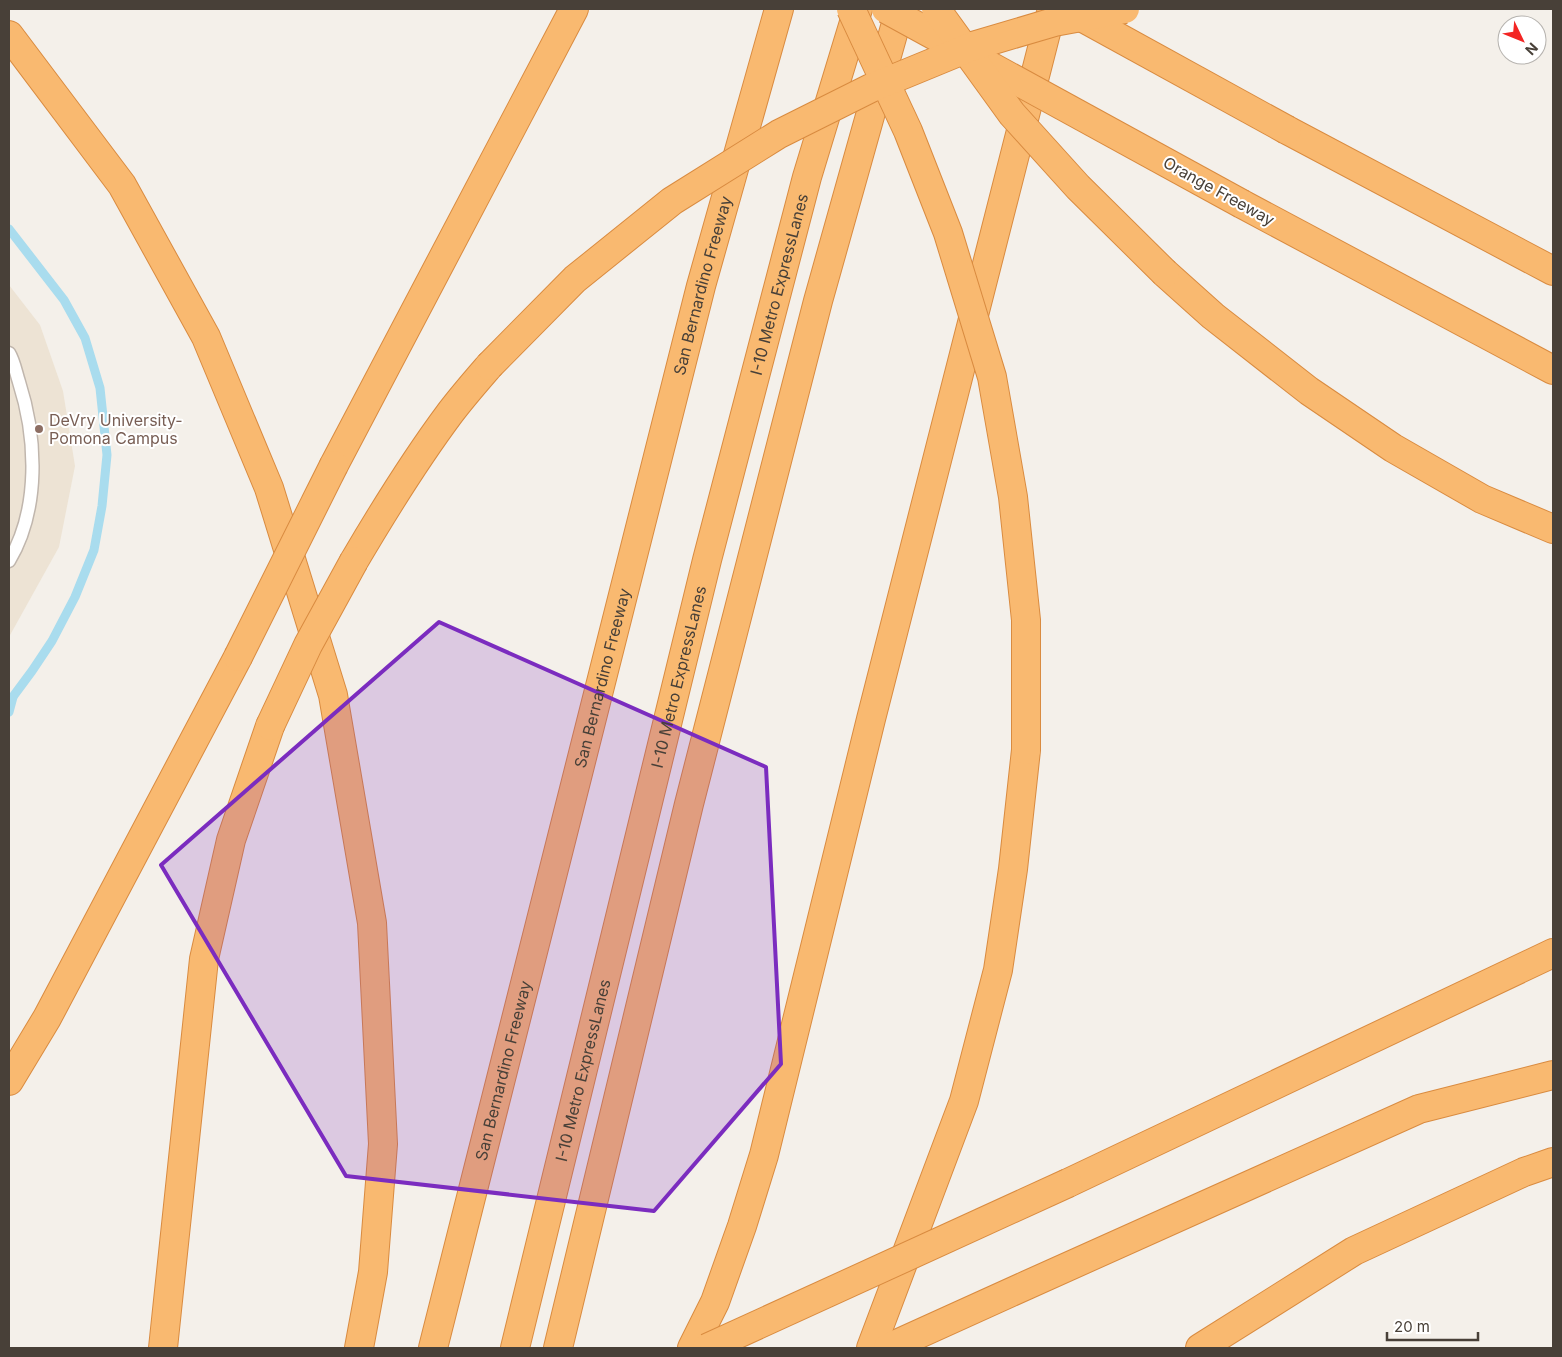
<svg xmlns="http://www.w3.org/2000/svg" width="1562" height="1357" font-family="Inter,sans-serif">
	<style>
		.education { fill: #ede3d4 }
		.lines { fill: none; stroke-linecap: round; stroke-linejoin: round }
		.stream { stroke: #a9dcee; stroke-width: 9 }
		.lane-casing { stroke: #c0b6ad; stroke-width: 15 }
		.highway-casing { stroke: #d98b40; stroke-width: 30 }
		.lane { stroke: #fff; stroke-width: 12 }
		.highway { stroke: #f9b970; stroke-width: 28 }
		.highway-bridge-casing { stroke: #d98b40; stroke-width: 30; stroke-linecap: butt }
		.highway-bridge { stroke: #f9b970; stroke-width: 28 }
		.marked { fill: #7b2cbf; fill-opacity: 0.2; stroke: #7b2cbf; stroke-width: 4; stroke-linejoin: round }
		.education-dot { fill: #8d6e63; stroke: #fff; stroke-width: 2 }
		.labels { text-anchor: middle; stroke-width: 4; stroke-linejoin: round; paint-order: stroke }
		.street-label { font-size: 16px; fill: #484038; stroke: #fff }
		.education-label { font-size: 16px; fill: #785e54; stroke: #fff; text-anchor: start }
	</style>
	<rect width="100%" height="100%" fill="#f4f0ea"/>
	<polygon class="education" points="9,285 40,325 63,391 75,466 59,547 9,637"/>
	<g class="lines">
		<g class="stream">
			<polyline points="9,229 64,300 85,338 100,388 107,455 102,506 94,550 75,597 52,641 32,671 9,702"/>
			<polyline points="9,712 13,697"/>
		</g>
		<defs>
			<path id="lane" d="M9,353C14,361 16,373 19,382C37,438 40,509 9,561"/>
			<g id="highway">
				<polyline points="9,35 122,185 206,337 269,488 333,695 372,923 383,1144 373,1272 359,1348"/>
				<polyline points="1287,130 1553,271"/>
				<polyline points="1242,204 1553,370"/>
				<polyline points="1165,273 1213,316 1309,391 1393,448 1482,499 1553,529"/>
				<polyline points="334,465 574,9"/>
				<path d="M354,561C384,510 415,460 450,413C462,397 476,381 489,366"/>
				<polyline points="9,1081 47,1018 238,657"/>
				<polyline points="1068,1183 1553,953"/>
				<polyline points="163,1348 204,959 231,840 270,726"/>
				<path id="s1" d="M433,1348L701,286L779,9"/>
				<path id="s2" d="M515,1348L707,560L807,177L858,9"/>
				<polyline points="558,1348 689,804 818,301 900,9"/>
				<polyline points="692,1348 715,1302 742,1226 764,1155 871,719 1052,9"/>
				<polyline points="871,1348 964,1101 998,970 1013,869 1026,750"/>
				<polyline points="888,1348 1027,1285 1419,1109 1553,1075"/>
				<polyline points="1200,1348 1354,1251 1524,1172 1553,1162"/>
			</g>
		</defs>
		<use href="#lane" class="lane-casing"/>
		<use href="#highway" class="highway-casing"/>
		<use href="#lane" class="lane"/>
		<use href="#highway" class="highway"/>
		<defs>
			<g id="highway-bridge">
				<polyline points="851,9 908,131 948,233 992,377 1013,497 1026,620 1026,750"/>
				<polyline points="886,9 1242,204"/>
				<polyline points="936,9 1012,114 1078,187 1165,273"/>
				<polyline points="1076,14 1287,130"/>
				<polyline points="489,366 575,279 672,201 779,134 871,88 973,46 1054,22 1125,9"/>
				<polyline points="238,657 334,465"/>
				<polyline points="270,726 308,645 354,561"/>
				<polyline points="707,1348 1068,1183"/>
			</g>
		</defs>
		<use href="#highway-bridge" class="highway-bridge-casing"/>
		<use href="#highway-bridge" class="highway-bridge"/>
	</g>
	<path class="marked" d="M439,622L766,767L781,1064L654,1211L346,1176L161,865Z"/>
	<circle class="education-dot" cx="39" cy="429" r="5"/>
	<g class="labels">
		<g class="street-label">
			<text transform="translate(1219 191) rotate(29)" y="6">Orange Freeway</text>
			<text dy="6" stroke="none"><textPath href="#s2" startOffset="1096">I-10 Metro ExpressLanes</textPath></text>
			<text dy="6" stroke="none"><textPath href="#s1" startOffset="1096">San Bernardino Freeway</textPath></text>
			<text dy="6" stroke="none"><textPath href="#s2" startOffset="691">I-10 Metro ExpressLanes</textPath></text>
			<text dy="6" stroke="none"><textPath href="#s1" startOffset="691">San Bernardino Freeway</textPath></text>
			<text dy="6" stroke="none"><textPath href="#s1" startOffset="286">San Bernardino Freeway</textPath></text>
			<text dy="6" stroke="none"><textPath href="#s2" startOffset="286">I-10 Metro ExpressLanes</textPath></text>
		</g>
		<g class="education-label">
			<text x="49" y="426">DeVry University-<tspan x="49" dy="18">Pomona Campus</tspan></text>
		</g>
	</g>
	<rect width="1562" height="1357" fill="none" stroke="#484038" stroke-width="20"/>
	<g transform="translate(1522 40) rotate(133)"><circle r="24" fill="#ffffff" stroke="#b6b3af"/>
	<path d="M0-4L9 19L0 12L-9 19Z" fill="#f32523"/>
	<text y="-8" font-size="14" font-weight="bold" text-anchor="middle" fill="#484038">N</text>
	</g>
	<path d="M1387 1332v8h91v-8" fill="none" stroke="#484038" stroke-width="2.5"/>
	<text x="1394" y="1332" font-size="15" fill="#484038" stroke="#ffffff" stroke-width="4" paint-order="stroke">20 m</text>
</svg>
